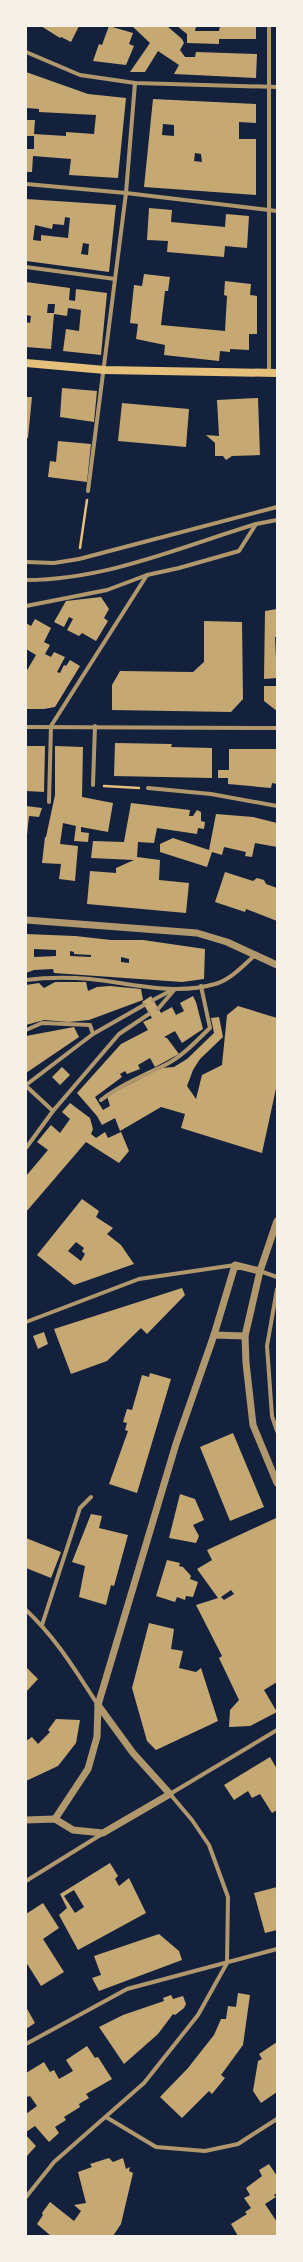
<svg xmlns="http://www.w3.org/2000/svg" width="303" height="2262" font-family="Lato,sans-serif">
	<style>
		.building { fill: #c6a872; fill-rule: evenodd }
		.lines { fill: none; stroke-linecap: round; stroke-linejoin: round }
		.path { stroke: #e5c07b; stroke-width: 2.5 }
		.minor { stroke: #b1986c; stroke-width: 4 }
		.tertiary { stroke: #b1986c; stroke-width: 7 }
		.secondary { stroke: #e5c07b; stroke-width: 8 }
	</style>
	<rect width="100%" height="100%" fill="#14213d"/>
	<g class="building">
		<polygon points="41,26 79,26 71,42 61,37 60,38"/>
		<polygon points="109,26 133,33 129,44 134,46 126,65 93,61 99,44 102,45"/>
		<polygon points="132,26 167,26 182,39 184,43 180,50 185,57 195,57 196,52 257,54 256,78 174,74 179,65 158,51 145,72 130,72 150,43"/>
		<polygon points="177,26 196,26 195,31 219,31 220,26 256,26 256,39 219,39 219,44 187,43 187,34"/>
		<polygon points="26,72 88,94 126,98 118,178 69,175 71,159 33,156 32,172 26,172 26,149 34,149 34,136 26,136 26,120 35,120 34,134 66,136 66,132 94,134 96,115 39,112 39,109 26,108"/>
		<path d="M153,99L256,104V123L239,122V139H256V195L144,187ZM163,124L174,125V136L162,135ZM195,153L201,154L202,162L194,161Z"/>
		<path d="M26,199L116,205L109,272L26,261ZM65,217L70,218L68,238L41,235V241L33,240L35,225L52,229L53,224L64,225ZM83,243L89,244L88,255L81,254Z"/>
		<polygon points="149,208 172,210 171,222 225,227 226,214 249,216 247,248 225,246 224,257 167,252 168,241 147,240"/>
		<polygon points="144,274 170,277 168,291 165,291 161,325 225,331 227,296 224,295 225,281 251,284 250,295 257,296 257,334 249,334 249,350 230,349 230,352 220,351 219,361 164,355 165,345 136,339 138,324 130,323 134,285 142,286"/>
		<path d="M26,282L70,288L69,300L75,301L76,289L107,293L101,355L63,351L66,329L79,331L81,310L68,308L67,316L54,314L51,349L26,347V322L30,323L31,316L26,315ZM48,304H55L54,313H47Z"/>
		<polygon points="62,388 97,391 94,422 60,417"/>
		<polygon points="26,397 32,397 28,438 26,438"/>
		<polygon points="258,398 260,455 232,456 226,460 223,456 215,456 215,443 206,435 219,436 217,400"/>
		<polygon points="122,403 189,409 186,447 118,441"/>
		<polygon points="58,441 91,444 87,482 48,477 50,461 56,462"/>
		<polygon points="101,597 109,609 104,618 108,621 96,641 82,633 79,636 67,630 73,619 69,617 64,627 54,622 66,601"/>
		<polygon points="277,609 277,637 275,637 277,678 264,679 265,611"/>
		<polygon points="35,619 51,628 44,642 50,645 45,654 51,657 54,652 65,657 57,672 60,673 64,665 66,666 70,660 80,666 55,707 44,709 26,709 26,672 36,655 26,649 26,623 31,626"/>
		<polygon points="204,621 242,622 243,699 231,712 112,710 112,685 120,671 193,672 204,662"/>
		<polygon points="264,686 277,686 277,711 264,701"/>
		<polygon points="115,743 172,744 171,747 212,748 212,778 114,776"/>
		<polygon points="26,746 45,746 44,792 26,791"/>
		<polygon points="55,746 83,747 82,797 113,803 108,832 81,827 81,832 89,833 88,842 74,841 76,826 63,823 60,844 78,846 75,881 59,879 61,864 42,863 45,837 46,837 55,795"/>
		<polygon points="229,749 277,749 277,784 272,783 271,788 228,784 228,778 218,778 218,770 229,770"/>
		<polygon points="131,803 190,810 189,816 193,816 197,810 201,812 201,821 205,822 204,829 198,828 197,834 157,828 154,843 138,842 137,857 160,860 159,880 189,883 186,913 87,904 90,871 116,873 116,868 134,860 91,858 93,841 124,842"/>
		<polygon points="26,806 42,808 39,817 29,816 27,835"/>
		<polygon points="216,814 253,817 277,823 277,847 255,843 252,857 245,856 246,852 224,847 222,855 212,852 207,867 160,852 160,844 173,838 209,850"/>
		<polygon points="225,872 253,881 257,878 264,880 266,884 277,888 277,921 246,909 245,912 215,902"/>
		<path d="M26,934L75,936L111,940H143L205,949L204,979L182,982L54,973L53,969L34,970L26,973ZM34,949L56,950V956L34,957ZM70,951L74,952V954L91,955V957L70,956ZM121,957L129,959V963L121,962Z"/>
		<polygon points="55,982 86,982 88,991 97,987 110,986 141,989 143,1000 89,1020 69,1022 44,1020 26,1025 26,985 39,983 44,988"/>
		<polygon points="151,996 161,1013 172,1007 176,1015 184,1011 180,1003 193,996 196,1002 203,1029 182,1043 175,1031 164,1037 167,1038 179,1054 155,1067 150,1058 138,1065 140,1069 127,1074 125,1071 120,1074 122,1077 95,1097 103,1110 110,1106 107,1096 161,1068 174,1067 187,1059 214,1033 211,1018 219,1017 223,1037 200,1059 193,1070 187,1086 196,1099 202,1075 222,1065 227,1015 238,1006 277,1018 277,1084 262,1153 181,1128 185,1114 161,1107 120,1131 115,1118 102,1125 97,1116 77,1093 121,1044 148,1030 143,1022 152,1018 142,1002"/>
		<polygon points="74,1027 79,1037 26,1073 26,1036"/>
		<polygon points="62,1067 70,1075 60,1085 52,1077"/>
		<polygon points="70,1103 90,1118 93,1129 91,1134 96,1138 105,1132 108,1138 121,1132 129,1151 119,1163 86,1142 26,1212 26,1176 48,1150 37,1142 51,1125 60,1133 70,1119 62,1112"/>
		<path d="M82,1199L99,1211L96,1217L113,1228L107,1234L121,1245L134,1264L74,1285L37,1255ZM76,1242L84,1248L82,1251L85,1254L81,1261L68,1251Z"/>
		<polygon points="182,1288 185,1295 147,1334 141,1328 107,1361 71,1374 54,1329"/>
		<polygon points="44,1332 48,1344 38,1349 33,1336"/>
		<polygon points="150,1373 171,1379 137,1493 109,1484 128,1431 125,1430 127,1423 123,1422 127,1409 132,1410 142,1375 149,1377"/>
		<polygon points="233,1433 264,1507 230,1521 200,1447"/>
		<polygon points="180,1494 195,1499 204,1520 193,1525 199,1536 196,1543 169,1538"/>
		<polygon points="91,1514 102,1516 99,1528 128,1535 114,1586 111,1585 106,1605 79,1597 85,1566 72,1562"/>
		<path d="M276,1518L277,1682L264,1690L277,1712L250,1726L229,1727L230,1710L239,1700L219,1658L222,1656L196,1605L218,1598L197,1569L212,1560L207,1550ZM231,1590L234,1594L224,1600L221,1597Z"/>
		<polygon points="26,1538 61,1552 51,1578 26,1568"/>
		<polygon points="167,1560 180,1563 179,1566 183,1567 191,1576 190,1579 198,1582 193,1597 186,1596 185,1600 177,1597 175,1602 156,1596"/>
		<polygon points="149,1623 174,1629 171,1649 183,1651 179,1668 196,1672 201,1668 218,1721 156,1750 147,1741 132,1688"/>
		<polygon points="26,1667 38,1679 26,1692"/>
		<polygon points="56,1719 80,1720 76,1743 58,1766 26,1781 26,1741 32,1737 38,1744 50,1732 48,1730"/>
		<polygon points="270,1757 277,1769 277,1810 272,1813 260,1794 252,1798 248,1791 234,1800 224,1785"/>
		<path d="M110,1863L118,1876L115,1879L119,1886L129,1878L146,1913L78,1950L59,1915L67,1908L60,1894ZM74,1890L84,1907L75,1913L64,1896Z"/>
		<polygon points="277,1887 277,1930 265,1933 254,1893"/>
		<polygon points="43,1903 59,1928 43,1939 64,1972 41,1986 26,1962 26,1914"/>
		<polygon points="159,1934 179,1951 182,1960 99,1991 92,1978 101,1975 94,1956"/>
		<polygon points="238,1993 250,1995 243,2045 221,2075 225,2078 212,2094 209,2091 182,2118 160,2097 188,2068 214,2035 221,2019 226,2019 228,2006 236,2007"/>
		<polygon points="171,1995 173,1999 183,1996 186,2004 184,2008 175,2015 173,2014 158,2034 124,2064 99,2027 123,2015 164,2001 163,1998"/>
		<polygon points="26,2007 35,2023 26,2029"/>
		<polygon points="277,2042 277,2092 261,2103 253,2091 258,2061 262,2059 259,2054"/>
		<polygon points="87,2046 95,2058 98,2057 112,2079 86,2094 89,2098 79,2104 80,2107 64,2117 66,2120 55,2127 59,2133 49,2142 35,2126 26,2132 26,2114 37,2106 30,2096 28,2097 26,2094 26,2073 44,2062 50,2072 54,2070 59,2079 73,2071 66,2060"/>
		<polygon points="26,2135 36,2146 26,2157"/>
		<polygon points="109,2158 113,2162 123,2158 126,2169 130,2167 129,2171 133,2173 121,2224 113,2236 51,2236 37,2224 43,2215 42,2213 50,2202 74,2221 81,2211 74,2205 86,2203 78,2172 92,2167 90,2164"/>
		<polygon points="269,2164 277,2176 277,2193 274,2195 276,2197 265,2204 277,2222 277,2236 238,2236 231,2224 247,2214 245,2212 251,2208 244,2198 250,2195 246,2188 262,2176 259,2170"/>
	</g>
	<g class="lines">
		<g class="path">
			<polyline points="80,548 87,500"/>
			<polyline points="104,786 139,788"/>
		</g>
		<g class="minor">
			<polyline points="26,52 80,75 135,83 277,87"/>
			<polyline points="26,184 126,193 277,211"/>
			<polyline points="26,267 115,279"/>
			<polyline points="269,373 269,26"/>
			<polyline points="88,491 126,193 135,83"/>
			<polyline points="26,562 54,563 79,559 277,507"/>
			<path d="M26,580C106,580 181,547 256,524L277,520"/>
			<polyline points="26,606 107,590 147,575 179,568 239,551 256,524"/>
			<polyline points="26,727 277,728"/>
			<polyline points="93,785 95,726"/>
			<polyline points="148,788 211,794 277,806"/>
			<polyline points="49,802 51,726 147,575"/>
			<path d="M26,980C48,977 68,977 90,979C130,983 174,996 215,984C230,980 243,966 254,956"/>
			<polyline points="153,1000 172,990"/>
			<polyline points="158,1009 175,989"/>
			<polyline points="26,1030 42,1023 90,1025 93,1034"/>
			<polyline points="26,1085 93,1034 144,1005"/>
			<polyline points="26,1086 53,1111 119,1034 149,1014"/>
			<path d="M101,1100C121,1085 142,1076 165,1065C182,1057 196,1041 210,1028L201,986"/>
			<polyline points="26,1148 53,1111"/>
			<polyline points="260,1271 277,1277"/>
			<polyline points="277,1289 267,1346 272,1416 277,1431"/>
			<polyline points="26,1322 139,1279 235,1265"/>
			<path d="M26,1610C57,1639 75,1670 98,1705"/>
			<polyline points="42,1625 80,1508 91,1497"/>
			<polyline points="26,1881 102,1834"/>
			<polyline points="26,2044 127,1989 277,1949"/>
			<polyline points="106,2117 156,2147 205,2151 238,2144 277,2119"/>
			<polyline points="26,2197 54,2162 144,2083 198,2015 227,1963 228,1897 209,1845 192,1820 170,1794 277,1730"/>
		</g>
		<g class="tertiary">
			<polyline points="26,920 197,933 227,942 277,965"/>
			<polyline points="277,1221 260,1271 245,1336 246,1363 253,1425 277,1483"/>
			<polyline points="214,1335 245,1336"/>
			<polyline points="55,1819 88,1769 97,1737 98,1705 176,1444 214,1335 235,1265 260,1271"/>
			<polyline points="26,1820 55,1819 73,1830 103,1833 170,1794 133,1753 98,1705"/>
		</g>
		<polyline class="secondary" points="26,363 105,370 277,373"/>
	</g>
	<rect width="303" height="2262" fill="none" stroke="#f6f1e7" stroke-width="54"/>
</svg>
